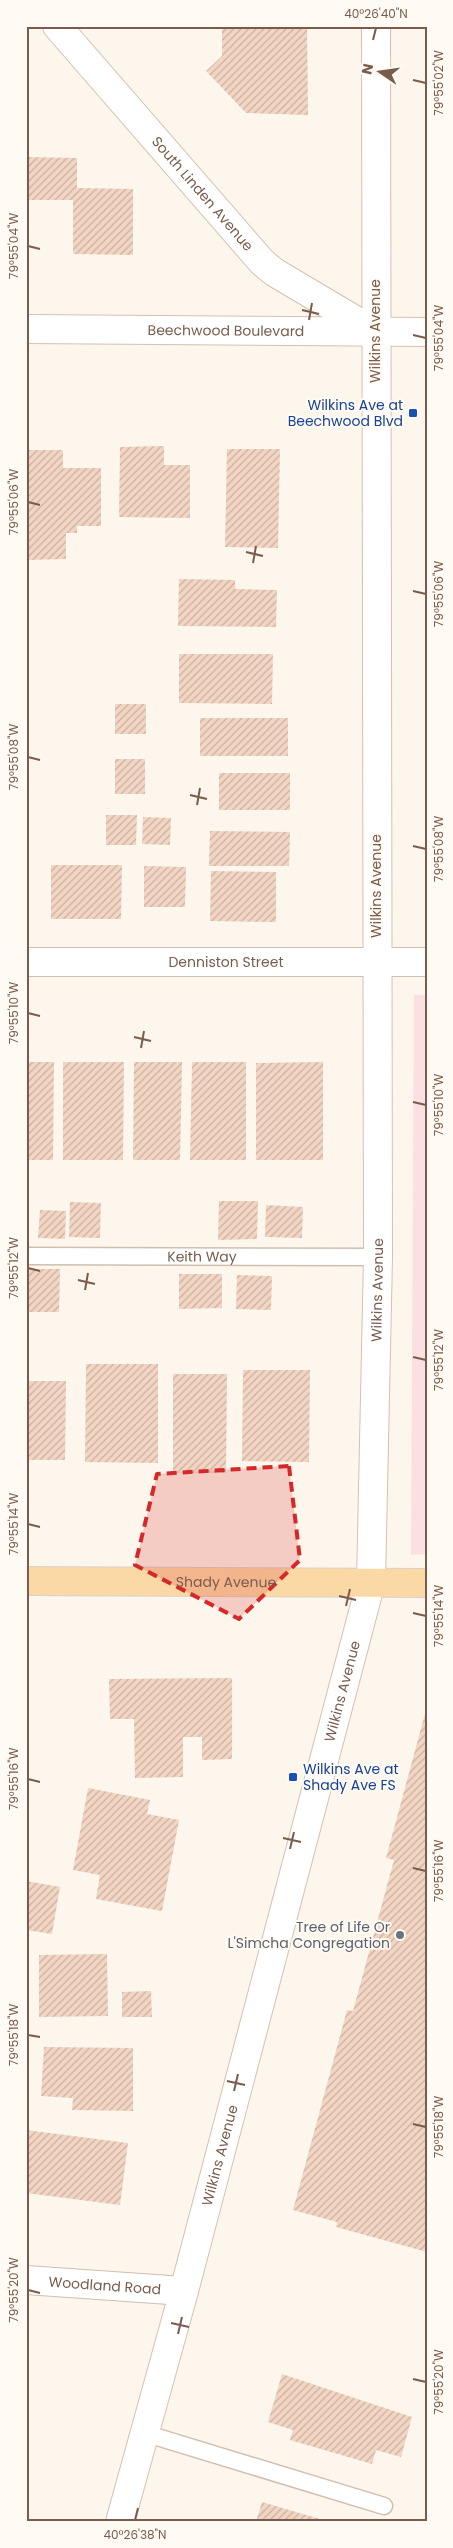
<svg xmlns="http://www.w3.org/2000/svg" width="453" height="2548" font-family="Poppins,sans-serif">
	<style>
		.medical { fill: #fbdfe3 }
		.building { fill: url(#building-hatch) }
		.lines { fill: none; stroke-linecap: round; stroke-linejoin: round }
		.lane-casing { stroke: #d1beb0; stroke-width: 19 }
		.street-casing { stroke: #d1beb0; stroke-width: 30 }
		.secondary-casing { stroke: #d6c0b0; stroke-width: 30 }
		.primary-casing { stroke: #dad1cd; stroke-width: 30 }
		.lane { stroke: #fff; stroke-width: 16 }
		.street { stroke: #fff; stroke-width: 28 }
		.secondary { stroke: #fff; stroke-width: 28 }
		.primary { stroke: #fbd9a5; stroke-width: 28 }
		.marked { fill: #d62828; fill-opacity: 0.2; stroke: #d62828; stroke-width: 4; stroke-dasharray: 10 6; stroke-linejoin: round }
		.ticks { fill: none; stroke: #7a5c4d; stroke-width: 2 }
		.transit-dot { fill: #1a4fb4; stroke: #fffaf3; stroke-width: 2 }
		.worship-dot { fill: #6b7280; stroke: #fffaf3; stroke-width: 2 }
		.labels { text-anchor: middle; stroke-width: 4; stroke-linejoin: round; paint-order: stroke }
		.street-label { font-size: 14px; fill: #7a5c4d; stroke: #fffaf3 }
		.transit-label { font-size: 14px; fill: #164399; stroke: #fffaf3; text-anchor: end }
		.worship-label { font-size: 14px; fill: #5b616d; stroke: #fffaf3; text-anchor: end }
		.neatline { fill: none; stroke: #7a5c4d; stroke-width: 2 }
		.ticks-label { font-size: 12px; text-anchor: middle; fill: #7a5c4d }
	</style>
	<defs>
		<pattern id="building-hatch" width="6" height="6" patternUnits="userSpaceOnUse" patternTransform="scale(1.25)"><rect width="6" height="6" fill="#f3d5c3"/><path d="M-1 1l2-2M0 6l6-6M5 7l2-2" fill="none" stroke="#cab0a1"/></pattern>
	</defs>
	<rect width="100%" height="100%" fill="#fdf6ec"/>
	<polygon class="medical" points="414,995 427,995 427,1554 411,1555"/>
	<g class="building">
		<polygon points="222,26 307,26 308,115 246,113 206,71 222,56"/>
		<polygon points="29,157 77,158 77,188 133,189 133,255 73,254 73,200 28,200"/>
		<polygon points="164,446 164,465 190,465 190,518 119,517 120,447"/>
		<polygon points="227,449 280,449 278,548 225,547"/>
		<polygon points="28,450 63,450 63,468 101,468 101,526 77,526 77,533 66,533 66,559 27,560"/>
		<polygon points="179,579 235,580 235,589 277,590 276,627 178,626"/>
		<polygon points="179,654 273,654 272,704 179,703"/>
		<rect x="115" y="704" width="31" height="30"/>
		<rect x="200" y="718" width="88" height="38"/>
		<rect x="115" y="759" width="30" height="35"/>
		<rect x="219" y="773" width="71" height="37"/>
		<polygon points="106,815 137,815 136,845 106,845"/>
		<polygon points="143,817 171,818 170,845 142,844"/>
		<polygon points="210,831 290,832 289,866 209,866"/>
		<polygon points="51,865 122,865 121,919 51,919"/>
		<polygon points="144,866 186,867 185,907 144,907"/>
		<polygon points="211,871 276,872 276,922 210,921"/>
		<polygon points="26,1062 54,1062 53,1160 26,1160"/>
		<polygon points="63,1062 124,1062 123,1160 63,1160"/>
		<polygon points="134,1062 182,1062 180,1160 133,1160"/>
		<polygon points="192,1062 246,1062 246,1160 190,1160"/>
		<polygon points="323,1062 323,1160 256,1160 256,1063"/>
		<polygon points="219,1201 258,1201 257,1239 218,1240"/>
		<polygon points="70,1202 101,1203 100,1238 69,1237"/>
		<polygon points="266,1205 303,1207 302,1238 265,1237"/>
		<polygon points="40,1210 66,1211 65,1239 38,1238"/>
		<polygon points="26,1269 60,1269 59,1312 26,1312"/>
		<polygon points="179,1274 222,1274 222,1308 179,1309"/>
		<polygon points="237,1275 272,1276 271,1310 236,1309"/>
		<polygon points="86,1364 158,1364 158,1463 85,1462"/>
		<polygon points="243,1370 310,1370 309,1462 242,1461"/>
		<polygon points="173,1374 227,1374 226,1473 173,1473"/>
		<polygon points="26,1381 66,1381 65,1460 26,1460"/>
		<polygon points="232,1678 232,1759 202,1760 202,1737 183,1737 183,1777 135,1778 134,1719 110,1719 109,1679"/>
		<polygon points="426,1710 427,1710 427,2252 336,2227 337,2222 293,2210 347,2010 353,2011 394,1860 386,1858"/>
		<polygon points="88,1788 150,1800 147,1814 179,1820 162,1911 96,1899 100,1875 73,1870"/>
		<polygon points="26,1881 60,1887 52,1934 26,1930"/>
		<polygon points="107,1954 108,2016 39,2017 39,1955"/>
		<polygon points="151,1991 152,2017 122,2017 122,1992"/>
		<polygon points="44,2047 133,2048 133,2111 72,2110 73,2098 41,2096"/>
		<polygon points="26,2130 128,2143 120,2205 26,2193"/>
		<polygon points="282,2374 412,2417 401,2457 376,2450 372,2464 290,2440 293,2430 268,2422"/>
		<polygon points="262,2502 327,2521 327,2522 256,2522"/>
	</g>
	<g class="lines">
		<defs>
			<g id="lane">
				<path id="s1" d="M26,1256L378,1257"/>
				<polyline points="144,2433 384,2506"/>
			</g>
			<g id="street">
				<path id="s2" d="M26,962H427"/>
				<path id="s3" d="M26,2280L184,2291"/>
			</g>
			<g id="secondary">
				<path id="s4" d="M57,26L262,262L274,272L375,332"/>
				<path id="s5" d="M26,329L427,332"/>
				<path id="s6" d="M120,2522L184,2291L371,1582L378,1257L376,26"/>
			</g>
			<g id="primary">
				<path id="s7" d="M26,1581L427,1583"/>
			</g>
		</defs>
		<use href="#lane" class="lane-casing"/>
		<use href="#street" class="street-casing"/>
		<use href="#secondary" class="secondary-casing"/>
		<use href="#primary" class="primary-casing"/>
		<use href="#lane" class="lane"/>
		<use href="#street" class="street"/>
		<use href="#secondary" class="secondary"/>
		<use href="#primary" class="primary"/>
	</g>
	<path class="marked" d="M289,1466L300,1560L239,1619L135,1565L157,1474Z"/>
	<path class="ticks" d="M373,40L376,28M413,80L426,83M28,246L40,249M302,310L319,314M309,320L312,303M413,335L426,338M28,502L40,505M246,552L263,556M253,563L256,546M413,591L426,594M28,757L40,760M190,795L207,799M197,805L200,788M413,846L426,849M28,1013L40,1016M134,1037L151,1041M141,1048L144,1031M413,1102L426,1105M28,1268L40,1271M78,1280L95,1284M85,1290L88,1273M413,1357L426,1360M28,1524L40,1527M339,1596L356,1600M346,1606L350,1589M413,1613L426,1616M28,1779L40,1782M283,1838L301,1842M290,1849L294,1832M413,1868L426,1871M28,2035L40,2037M227,2081L245,2085M234,2091L238,2074M413,2124L426,2127M28,2290L40,2293M171,2323L189,2327M178,2334L182,2317M413,2379L426,2382M135,2520L138,2508"/>
	<g class="transit-dot">
		<rect x="408" y="408" width="10" height="10" rx="2.5"/>
		<rect x="288" y="1772" width="10" height="10" rx="2.5"/>
	</g>
	<circle class="worship-dot" cx="400" cy="1935" r="5"/>
	<g class="labels">
		<g class="street-label">
			<text dy="5" stroke="none"><textPath href="#s4" startOffset="222">South Linden Avenue</textPath></text>
			<text dy="5" stroke="none"><textPath href="#s5" startOffset="200">Beechwood Boulevard</textPath></text>
			<text transform="translate(375 331) rotate(-90)" y="5">Wilkins Avenue</text>
			<text transform="translate(376 886) rotate(-90)" y="5">Wilkins Avenue</text>
			<text dy="5" stroke="none"><textPath href="#s2" startOffset="200">Denniston Street</textPath></text>
			<text dy="5" stroke="none"><textPath href="#s1" startOffset="176">Keith Way</textPath></text>
			<text dy="5" stroke="none"><textPath href="#s6" startOffset="1265">Wilkins Avenue</textPath></text>
			<text dy="5" stroke="none"><textPath href="#s7" startOffset="200">Shady Avenue</textPath></text>
			<text dy="5" stroke="none"><textPath href="#s6" startOffset="860">Wilkins Avenue</textPath></text>
			<text dy="5" stroke="none"><textPath href="#s6" startOffset="380">Wilkins Avenue</textPath></text>
			<text dy="5" stroke="none"><textPath href="#s3" startOffset="79">Woodland Road</textPath></text>
		</g>
		<g class="transit-label">
			<text x="403" y="410">Wilkins Ave at<tspan x="403" dy="16">Beechwood Blvd</tspan></text>
			<text x="303" y="1774" text-anchor="start">Wilkins Ave at<tspan x="303" dy="16">Shady Ave FS</tspan></text>
		</g>
		<g class="worship-label">
			<text x="390" y="1932">Tree of Life Or<tspan x="390" dy="16">L'Simcha Congregation</tspan></text>
		</g>
	</g>
	<rect width="453" height="2548" fill="none" stroke="#fffaf3" stroke-width="55"/>
	<g transform="translate(380 72) rotate(283)" stroke="#fffaf3" stroke-width="4" paint-order="stroke">
	<path d="M0-4L9 19L0 12L-9 19Z" fill="#7a5c4d"/>
	<text y="-8" font-size="14" font-weight="bold" text-anchor="middle" fill="#7a5c4d">N</text>
	</g>
	<rect x="28" y="28" width="398" height="2492" class="neatline"/>
	<g class="ticks-label">
		<text x="376" y="18">40°26'40"N</text>
		<text transform="translate(439 83) rotate(-90)" y="4">79°55'02"W</text>
		<text transform="translate(14 246) rotate(-90)" y="4">79°55'04"W</text>
		<text transform="translate(439 338) rotate(-90)" y="4">79°55'04"W</text>
		<text transform="translate(14 502) rotate(-90)" y="4">79°55'06"W</text>
		<text transform="translate(439 594) rotate(-90)" y="4">79°55'06"W</text>
		<text transform="translate(14 757) rotate(-90)" y="4">79°55'08"W</text>
		<text transform="translate(439 849) rotate(-90)" y="4">79°55'08"W</text>
		<text transform="translate(14 1013) rotate(-90)" y="4">79°55'10"W</text>
		<text transform="translate(439 1105) rotate(-90)" y="4">79°55'10"W</text>
		<text transform="translate(14 1268) rotate(-90)" y="4">79°55'12"W</text>
		<text transform="translate(439 1360) rotate(-90)" y="4">79°55'12"W</text>
		<text transform="translate(14 1524) rotate(-90)" y="4">79°55'14"W</text>
		<text transform="translate(439 1616) rotate(-90)" y="4">79°55'14"W</text>
		<text transform="translate(14 1779) rotate(-90)" y="4">79°55'16"W</text>
		<text transform="translate(439 1871) rotate(-90)" y="4">79°55'16"W</text>
		<text transform="translate(14 2035) rotate(-90)" y="4">79°55'18"W</text>
		<text transform="translate(439 2127) rotate(-90)" y="4">79°55'18"W</text>
		<text transform="translate(14 2290) rotate(-90)" y="4">79°55'20"W</text>
		<text transform="translate(439 2382) rotate(-90)" y="4">79°55'20"W</text>
		<text x="135" y="2539">40°26'38"N</text>
	</g>
</svg>
